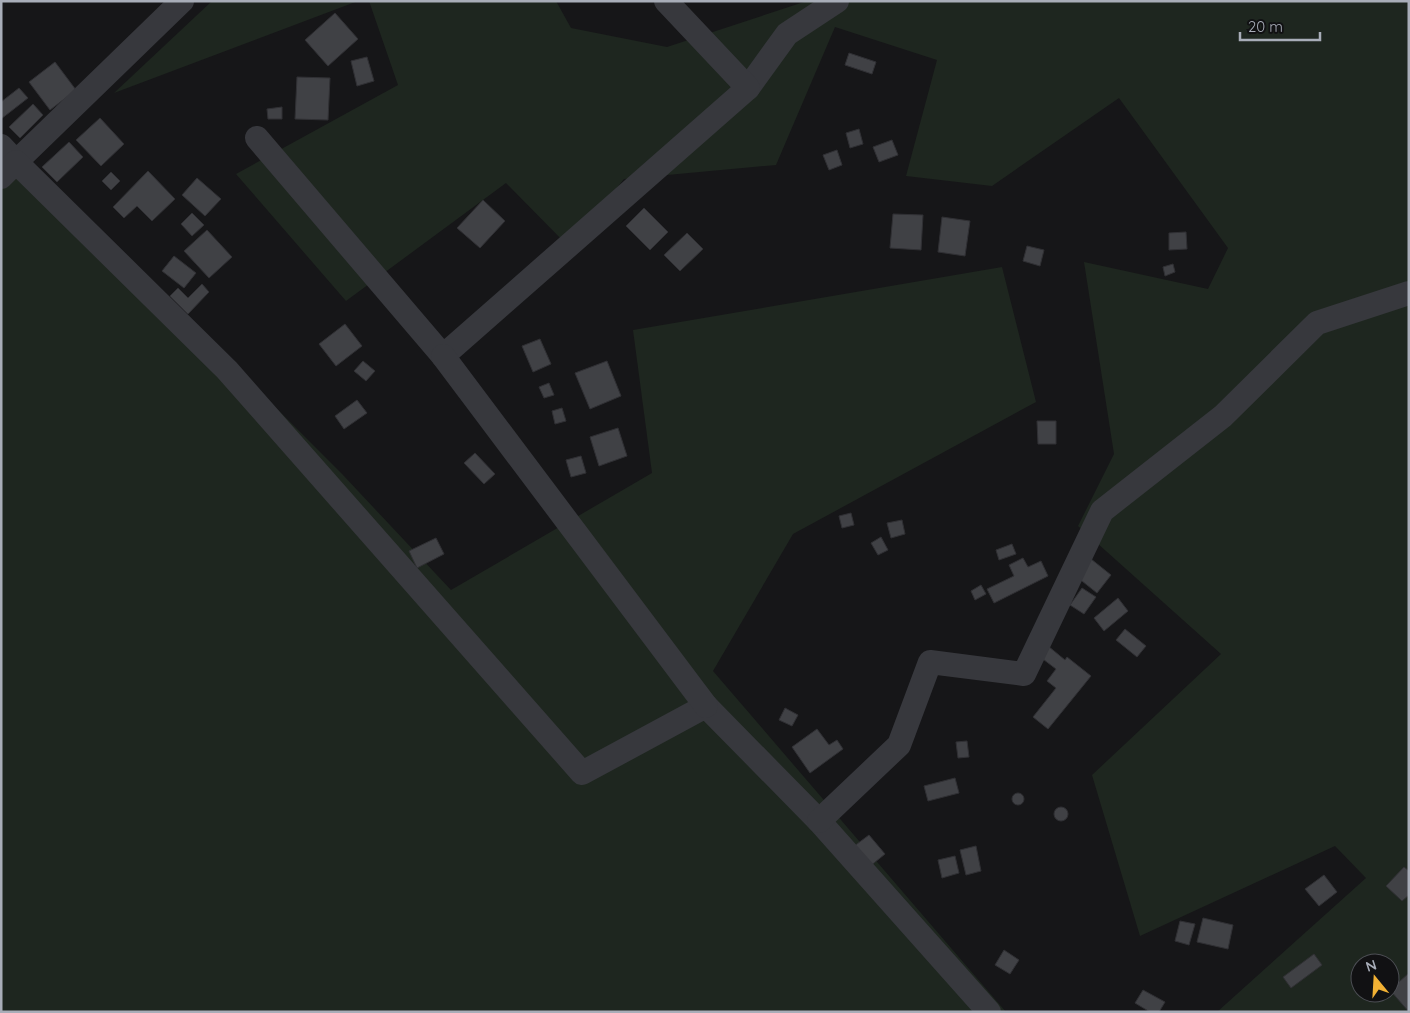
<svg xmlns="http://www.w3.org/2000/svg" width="1410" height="1013" font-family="Quicksand,sans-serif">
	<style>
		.green { fill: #1e261f; fill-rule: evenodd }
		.building { fill: #404145; stroke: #303034 }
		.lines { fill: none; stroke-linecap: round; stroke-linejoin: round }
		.street { stroke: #37383d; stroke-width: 24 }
	</style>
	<rect width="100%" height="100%" fill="#161618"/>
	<g class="green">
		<polygon points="212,1 358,1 114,93"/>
		<path d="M369,1H556L571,28L667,47L807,1H1409V1012H1217L1366,878L1335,846L1140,936L1092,775L1221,654L1078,526L1114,454L1084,262L1208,289L1228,248L1119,98L992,186L906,176L937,60L835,27L776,165L624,179L569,247L506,183L346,301L236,174L398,85ZM1360,963H1390V993H1360Z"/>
		<polygon points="8,140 343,475 451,590 652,473 633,330 1002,267 1036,402 793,534 713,671 1006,1012 1,1012 1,148"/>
	</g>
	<g class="building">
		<polygon points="335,13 358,39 328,66 305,40"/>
		<polygon points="849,53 876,62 872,74 845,65"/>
		<polygon points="367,57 374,81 357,86 351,61"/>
		<polygon points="55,62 76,90 50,110 29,82"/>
		<polygon points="297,77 330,78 328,120 295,119"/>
		<polygon points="19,88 28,98 1,119 1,102"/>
		<polygon points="33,104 43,115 20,138 9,127"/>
		<polygon points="282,107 282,119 268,119 267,109"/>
		<polygon points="100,118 124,144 101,166 76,140"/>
		<polygon points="859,129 863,144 850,148 846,133"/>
		<polygon points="892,140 898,155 879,162 873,147"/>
		<polygon points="69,142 83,157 57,182 42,167"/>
		<polygon points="837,150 842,165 829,170 823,155"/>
		<polygon points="148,171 175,199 152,221 137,206 124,218 113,207"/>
		<polygon points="111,172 120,181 111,190 102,181"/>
		<polygon points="197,178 221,199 205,216 182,195"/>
		<polygon points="483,200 505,221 480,248 457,228"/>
		<polygon points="644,208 668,232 650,250 626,226"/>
		<polygon points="192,213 204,225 192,236 181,224"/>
		<polygon points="893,214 923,215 921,250 890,248"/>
		<polygon points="942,217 970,221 965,256 938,252"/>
		<polygon points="207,230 232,257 209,278 184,251"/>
		<polygon points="1186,232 1187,249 1169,250 1169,233"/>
		<polygon points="687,233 703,249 680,271 664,255"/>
		<polygon points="1027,246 1044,250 1040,266 1023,261"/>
		<polygon points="174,256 196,273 184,288 162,271"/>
		<polygon points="1173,264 1175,272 1165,276 1163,267"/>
		<polygon points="202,284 209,292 188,314 170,296 178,288 188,298"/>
		<polygon points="345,324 362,346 336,366 319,344"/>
		<polygon points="540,339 551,364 533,372 522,346"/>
		<polygon points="363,361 375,371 366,381 354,371"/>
		<polygon points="607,361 621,396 590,409 575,373"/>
		<polygon points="549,383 554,395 544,398 539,387"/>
		<polygon points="357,400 367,413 344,429 335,416"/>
		<polygon points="562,408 566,421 555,424 552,411"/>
		<polygon points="1037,421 1056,421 1056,444 1038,444"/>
		<polygon points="618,428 627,456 599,466 590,437"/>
		<polygon points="475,453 495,474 484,484 464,463"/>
		<polygon points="581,456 586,473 571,477 566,460"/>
		<polygon points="851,513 854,525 842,528 839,516"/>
		<polygon points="902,520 905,534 891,538 887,523"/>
		<polygon points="881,537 888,550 878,555 871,543"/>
		<polygon points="436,538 444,554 417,568 409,551"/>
		<polygon points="1012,544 1016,554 999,560 996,550"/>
		<polygon points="1023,558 1028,567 1041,561 1048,576 994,603 987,589 1014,576 1009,565"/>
		<polygon points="1091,559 1111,575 1097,593 1077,577"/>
		<polygon points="981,585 986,594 975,600 971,591"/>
		<polygon points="1082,588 1096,597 1084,614 1070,605"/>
		<polygon points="1118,598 1128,611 1104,631 1094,618"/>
		<polygon points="1125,629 1146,646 1137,657 1116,640"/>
		<polygon points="1048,646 1065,660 1067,657 1091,676 1048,729 1033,717 1056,688 1047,681 1056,669 1039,656"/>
		<polygon points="785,708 798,715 792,726 779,720"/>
		<polygon points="817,729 829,745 837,740 843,749 810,773 792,747"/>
		<polygon points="967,741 969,757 958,758 956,742"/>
		<polygon points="955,778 959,793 928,801 924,786"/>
		<circle cx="1018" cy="799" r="6"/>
		<circle cx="1061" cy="814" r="7"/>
		<polygon points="869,835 885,854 869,867 853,847"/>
		<polygon points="976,846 981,871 966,875 960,850"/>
		<polygon points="955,856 959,873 942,878 938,860"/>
		<polygon points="1404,867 1409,871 1409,895 1402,901 1386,886"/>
		<polygon points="1324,875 1337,892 1319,906 1305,889"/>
		<polygon points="1203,918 1233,925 1228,949 1197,942"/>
		<polygon points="1180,921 1195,924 1189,945 1175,941"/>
		<polygon points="1004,950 1019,960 1010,974 995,965"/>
		<polygon points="1314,954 1322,965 1291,988 1283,977"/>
		<polygon points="1409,973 1409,1012 1390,990"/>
		<polygon points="1143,990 1165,1002 1159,1012 1150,1012 1135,1003"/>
	</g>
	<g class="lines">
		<g class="street">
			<polyline points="748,88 787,34 837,1"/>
			<polyline points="257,138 443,356 748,88 666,1"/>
			<polyline points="1,146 16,162 182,1"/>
			<polyline points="1,177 16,162 227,370 582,773 706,706 819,821 989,1012"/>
			<polyline points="443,356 706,706"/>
			<polyline points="819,821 899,745 930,662 1024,674 1102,511 1223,416 1317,323 1409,293"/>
		</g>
	</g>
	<rect width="1410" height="1013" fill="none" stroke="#a8adb8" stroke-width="5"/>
	<g transform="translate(1375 978) rotate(342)"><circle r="24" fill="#111113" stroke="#4d4f55"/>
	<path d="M0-4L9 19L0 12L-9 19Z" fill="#f2b134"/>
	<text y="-8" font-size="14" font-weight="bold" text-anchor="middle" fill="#a8adb8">N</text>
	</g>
	<path d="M1240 32v8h80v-8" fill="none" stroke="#a8adb8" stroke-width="2.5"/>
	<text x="1248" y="32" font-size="15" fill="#a8adb8" stroke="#111113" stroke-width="4" paint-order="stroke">20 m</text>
</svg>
